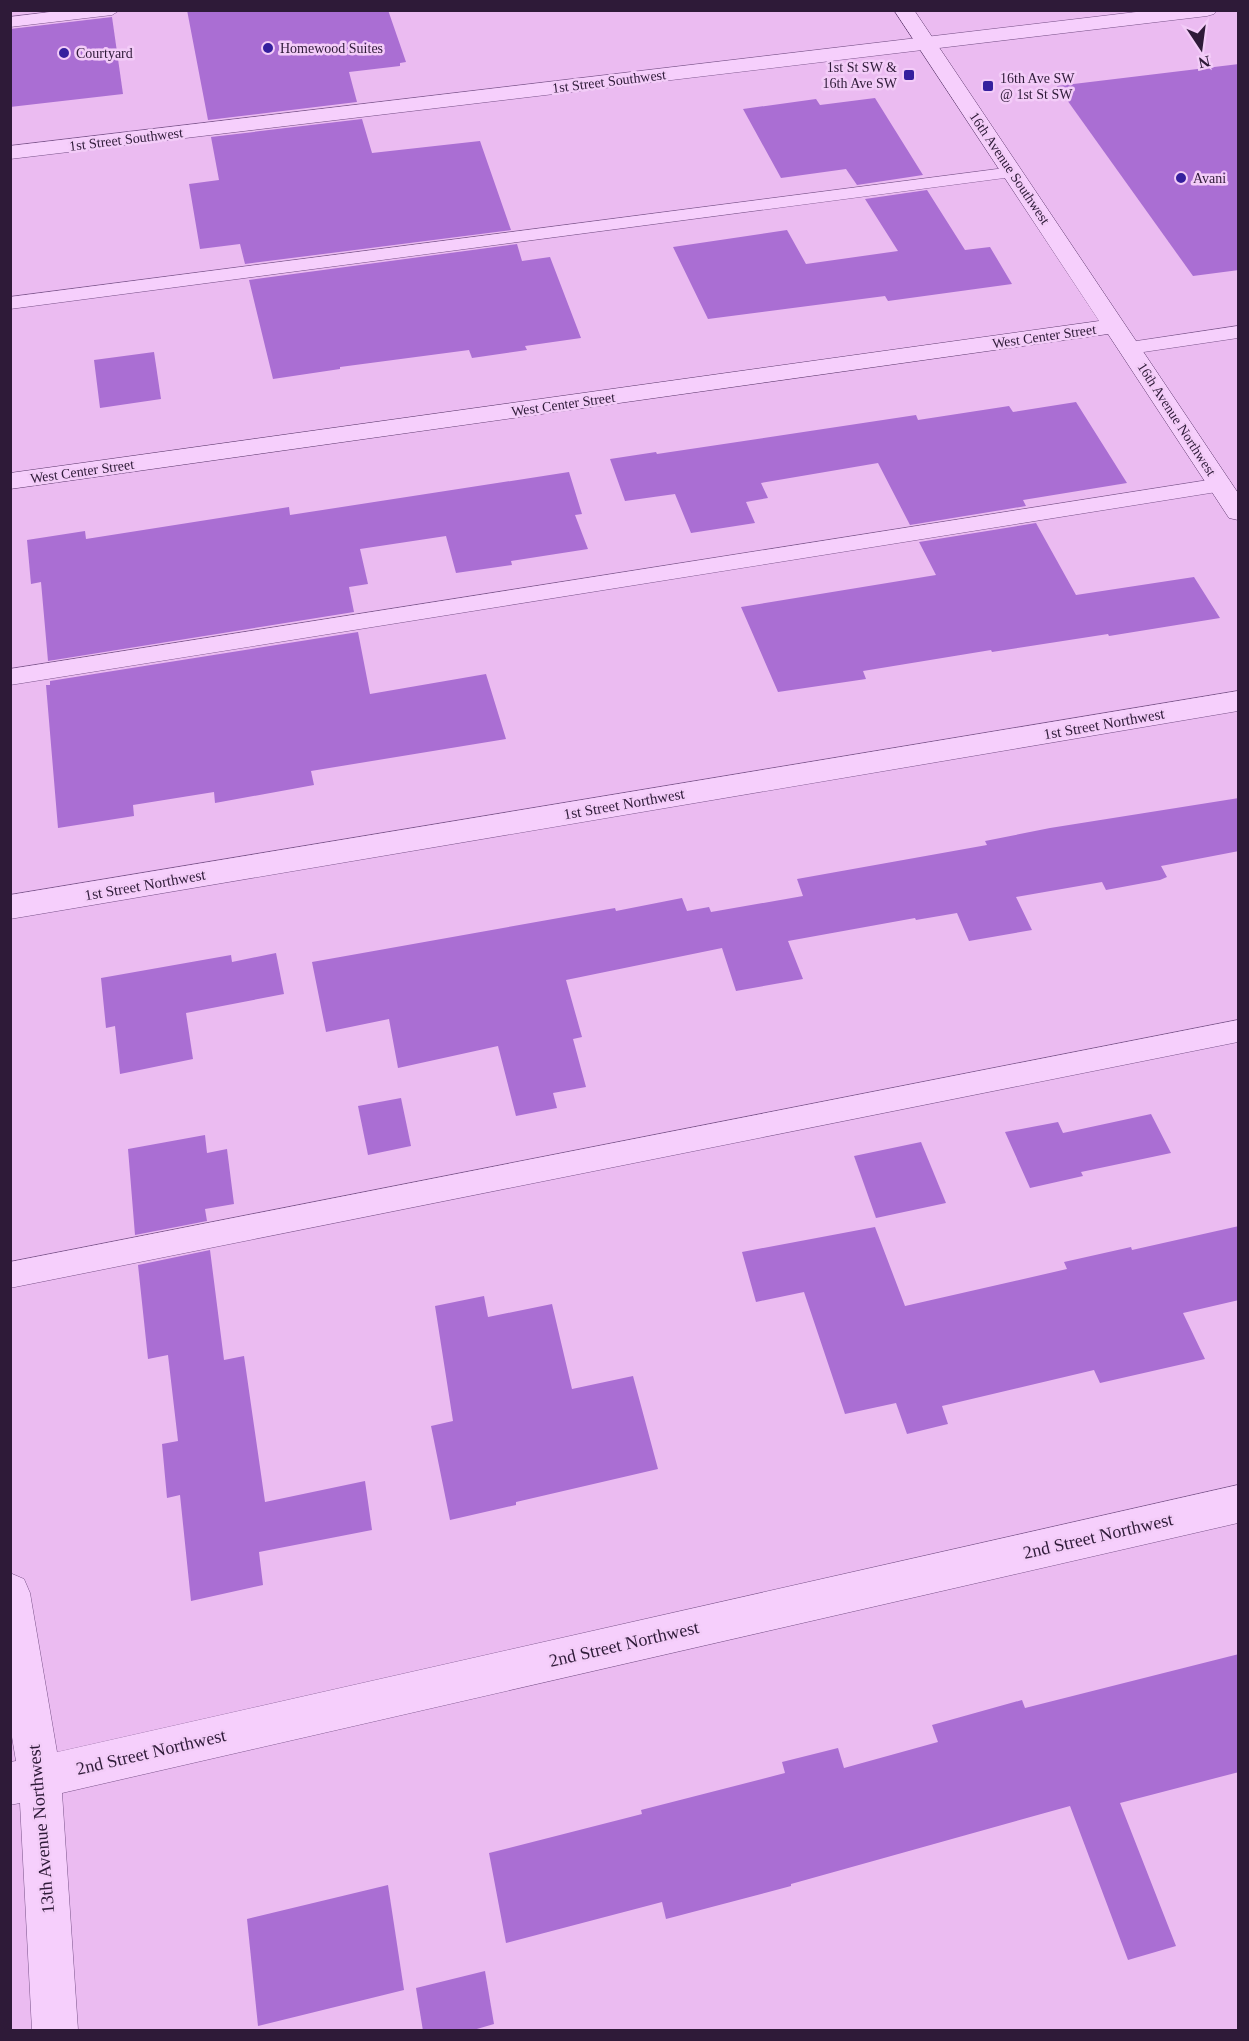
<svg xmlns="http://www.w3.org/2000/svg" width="1249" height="2041" font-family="Georgia,serif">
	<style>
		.building { fill: #aa6ed3 }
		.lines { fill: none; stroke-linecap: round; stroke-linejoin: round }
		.lane-casing { stroke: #7a548a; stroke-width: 1 }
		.street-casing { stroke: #7a548a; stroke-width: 1 }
		.secondary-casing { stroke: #5b376b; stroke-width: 1 }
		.lane { fill: #f6cffc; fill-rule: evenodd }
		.street { fill: #f6cffc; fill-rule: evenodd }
		.secondary { fill: #f6cffc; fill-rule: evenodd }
		.poi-dot { fill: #351f9e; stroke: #f3ccf8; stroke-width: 2 }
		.labels { text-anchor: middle; stroke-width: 5; stroke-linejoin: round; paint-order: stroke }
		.far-poi-label { font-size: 14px; fill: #2e1a38; stroke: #f3ccf8; text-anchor: start }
		.far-street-label { font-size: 14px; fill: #2e1a38; stroke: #f3ccf8 }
		.street-label { font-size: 15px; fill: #2e1a38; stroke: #f3ccf8 }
		.near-street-label { font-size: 18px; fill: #2e1a38; stroke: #f3ccf8 }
	</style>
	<rect width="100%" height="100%" fill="#ebbbf1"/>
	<g class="building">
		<polygon points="187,10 388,10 406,62 400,63 400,66 349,72 357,102 208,120"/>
		<polygon points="112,17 123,94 10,107 10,29"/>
		<polygon points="1239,64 1239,270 1193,276 1057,86"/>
		<polygon points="875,98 923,175 857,185 846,169 781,178 743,109 816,99 820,105"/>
		<polygon points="362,119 372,153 480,141 511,230 245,264 240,244 200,249 189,184 219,180 211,137"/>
		<polygon points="927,190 965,250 990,247 1012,284 888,301 885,296 708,319 673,247 787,230 806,264 898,251 865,199"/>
		<polygon points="517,244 522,261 550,257 581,338 525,346 527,350 472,358 469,350 340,367 340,369 273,379 249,280"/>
		<polygon points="154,352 161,399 100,408 94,360"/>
		<polygon points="1076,402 1127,483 1023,500 1026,506 910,525 878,463 761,483 768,498 746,502 755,523 691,533 675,494 625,501 610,459 656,452 657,454 916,415 918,420 1009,406 1013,412"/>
		<polygon points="569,472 582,514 575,515 588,549 511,561 512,565 456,573 446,536 360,549 368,584 349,587 354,612 48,661 41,582 31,584 27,540 85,531 86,539 289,507 290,515"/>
		<polygon points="1036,523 1076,595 1194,577 1220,618 1109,636 1108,634 992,652 991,650 863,671 866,679 778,692 741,607 936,575 919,542"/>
		<polygon points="358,632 370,694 486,674 506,739 311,771 314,785 215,803 214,792 133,805 134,816 58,828 46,685 50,685 50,681"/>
		<polygon points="1239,798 1239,851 1161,866 1167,877 1160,880 1106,890 1102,882 1016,897 1032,930 969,941 957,913 916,920 915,918 788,941 803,979 736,991 722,948 566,980 582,1037 573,1039 586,1087 553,1093 557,1108 516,1116 498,1046 398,1068 389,1019 326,1032 312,962 615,908 616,911 682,898 687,911 709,907 711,912 803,896 797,879 987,845 985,841 1050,828"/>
		<polygon points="276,953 284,994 186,1013 193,1059 120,1074 115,1026 106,1028 101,978 231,955 232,962"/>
		<polygon points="401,1098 411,1146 368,1155 358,1106"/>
		<polygon points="1151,1114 1171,1153 1081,1172 1083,1176 1030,1188 1005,1132 1058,1122 1063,1133"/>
		<polygon points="205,1135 207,1153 227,1149 234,1204 205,1209 207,1221 135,1235 128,1149"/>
		<polygon points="921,1142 946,1203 876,1218 854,1156"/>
		<polygon points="1239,1226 1239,1300 1183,1313 1205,1359 1100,1383 1094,1370 942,1406 948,1424 907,1434 896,1403 845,1414 804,1292 756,1302 742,1252 875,1227 905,1306 1067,1269 1064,1262 1131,1247 1132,1250"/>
		<polygon points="210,1250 224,1360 244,1356 265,1502 365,1481 372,1530 259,1552 263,1585 191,1601 180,1495 167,1498 162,1444 178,1441 168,1355 148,1359 138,1265"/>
		<polygon points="484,1296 488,1317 552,1304 572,1389 633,1376 658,1469 516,1502 516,1505 450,1520 431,1426 453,1421 435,1306"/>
		<polygon points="1239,1654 1239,1772 1120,1803 1176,1946 1128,1960 1070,1806 791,1884 791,1886 666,1919 662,1902 506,1943 489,1853 642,1814 641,1810 785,1773 782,1762 838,1748 844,1768 938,1742 932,1725 1022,1700 1025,1708"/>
		<polygon points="388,1885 404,1990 258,2026 247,1919"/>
		<polygon points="485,1971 494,2024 470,2031 423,2031 416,1988"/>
	</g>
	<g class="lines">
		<defs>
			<g id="lane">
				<polygon points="66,10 120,10 112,15 10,27 10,17"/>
				<polygon points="1013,167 1019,168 1022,172 1019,176 10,309 10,297"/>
				<polygon points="1238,326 1238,338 1130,354 1123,352 1120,348 1123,344 1130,342"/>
				<polygon points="1221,478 1229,480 1232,485 1229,490 10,685 10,669"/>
				<polygon points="1238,1020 1238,1042 10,1288 10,1262"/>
			</g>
			<g id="street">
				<polygon points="1153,10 1217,10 1214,14 1207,16 10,159 10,146"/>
				<polygon points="1238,691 1238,711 10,919 10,895"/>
				<polygon points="1238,1485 1238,1523 62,1793 78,2030 32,2030 20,1803 10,1805 10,1762 16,1761 10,1725 10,1573 24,1579 30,1593 57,1752"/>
			</g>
			<polygon id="secondary" points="894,10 914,10 1238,493 1238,520 1229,518 1108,334 10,489 10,473 1099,321"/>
		</defs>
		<use href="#lane" class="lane-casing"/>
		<use href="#street" class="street-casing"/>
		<use href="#secondary" class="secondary-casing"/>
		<use href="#lane" class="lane"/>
		<use href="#street" class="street"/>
		<use href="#secondary" class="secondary"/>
	</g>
	<g class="poi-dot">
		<circle cx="268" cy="48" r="6"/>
		<circle cx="64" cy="53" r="6"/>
		<rect x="903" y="69" width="12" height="12" rx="3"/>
		<rect x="982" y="80" width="12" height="12" rx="3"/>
		<circle cx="1181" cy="178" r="6"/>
	</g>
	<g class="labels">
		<g class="far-poi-label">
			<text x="280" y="53">Homewood Suites</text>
			<text x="76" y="58">Courtyard</text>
			<text x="897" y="72" text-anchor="end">1st St SW &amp;<tspan x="897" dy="16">16th Ave SW</tspan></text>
			<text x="1000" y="83">16th Ave SW<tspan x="1000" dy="16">@ 1st St SW</tspan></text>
			<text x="1193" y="183">Avani</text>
		</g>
		<g class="far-street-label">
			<text transform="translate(609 81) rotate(-7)" y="5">1st Street Southwest</text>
			<text transform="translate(126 139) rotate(-7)" y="5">1st Street Southwest</text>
			<text transform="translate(1010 168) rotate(56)" y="5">16th Avenue Southwest</text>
			<text transform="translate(1044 336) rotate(-8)" y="5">West Center Street</text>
			<text transform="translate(563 404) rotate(-8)" y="5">West Center Street</text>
			<text transform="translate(1177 419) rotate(57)" y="5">16th Avenue Northwest</text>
			<text transform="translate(82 471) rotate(-8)" y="5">West Center Street</text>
		</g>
		<g class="street-label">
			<text transform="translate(1104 724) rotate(-10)" y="5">1st Street Northwest</text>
			<text transform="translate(624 804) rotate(-10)" y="5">1st Street Northwest</text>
			<text transform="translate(145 885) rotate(-10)" y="5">1st Street Northwest</text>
		</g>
		<g class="near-street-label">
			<text transform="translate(1098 1536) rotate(-13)" y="6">2nd Street Northwest</text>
			<text transform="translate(624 1644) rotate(-13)" y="6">2nd Street Northwest</text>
			<text transform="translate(151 1752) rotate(-13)" y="6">2nd Street Northwest</text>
			<text transform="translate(41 1829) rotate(-95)" y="6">13th Avenue Northwest</text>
		</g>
	</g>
	<rect width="1249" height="2041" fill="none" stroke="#2e1a38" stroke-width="24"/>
	<g transform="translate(1201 48) rotate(167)" stroke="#f3ccf8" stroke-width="4.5" paint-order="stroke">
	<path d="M0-4.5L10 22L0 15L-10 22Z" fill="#2e1a38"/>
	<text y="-9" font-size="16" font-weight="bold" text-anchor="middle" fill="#2e1a38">N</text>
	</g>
</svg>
